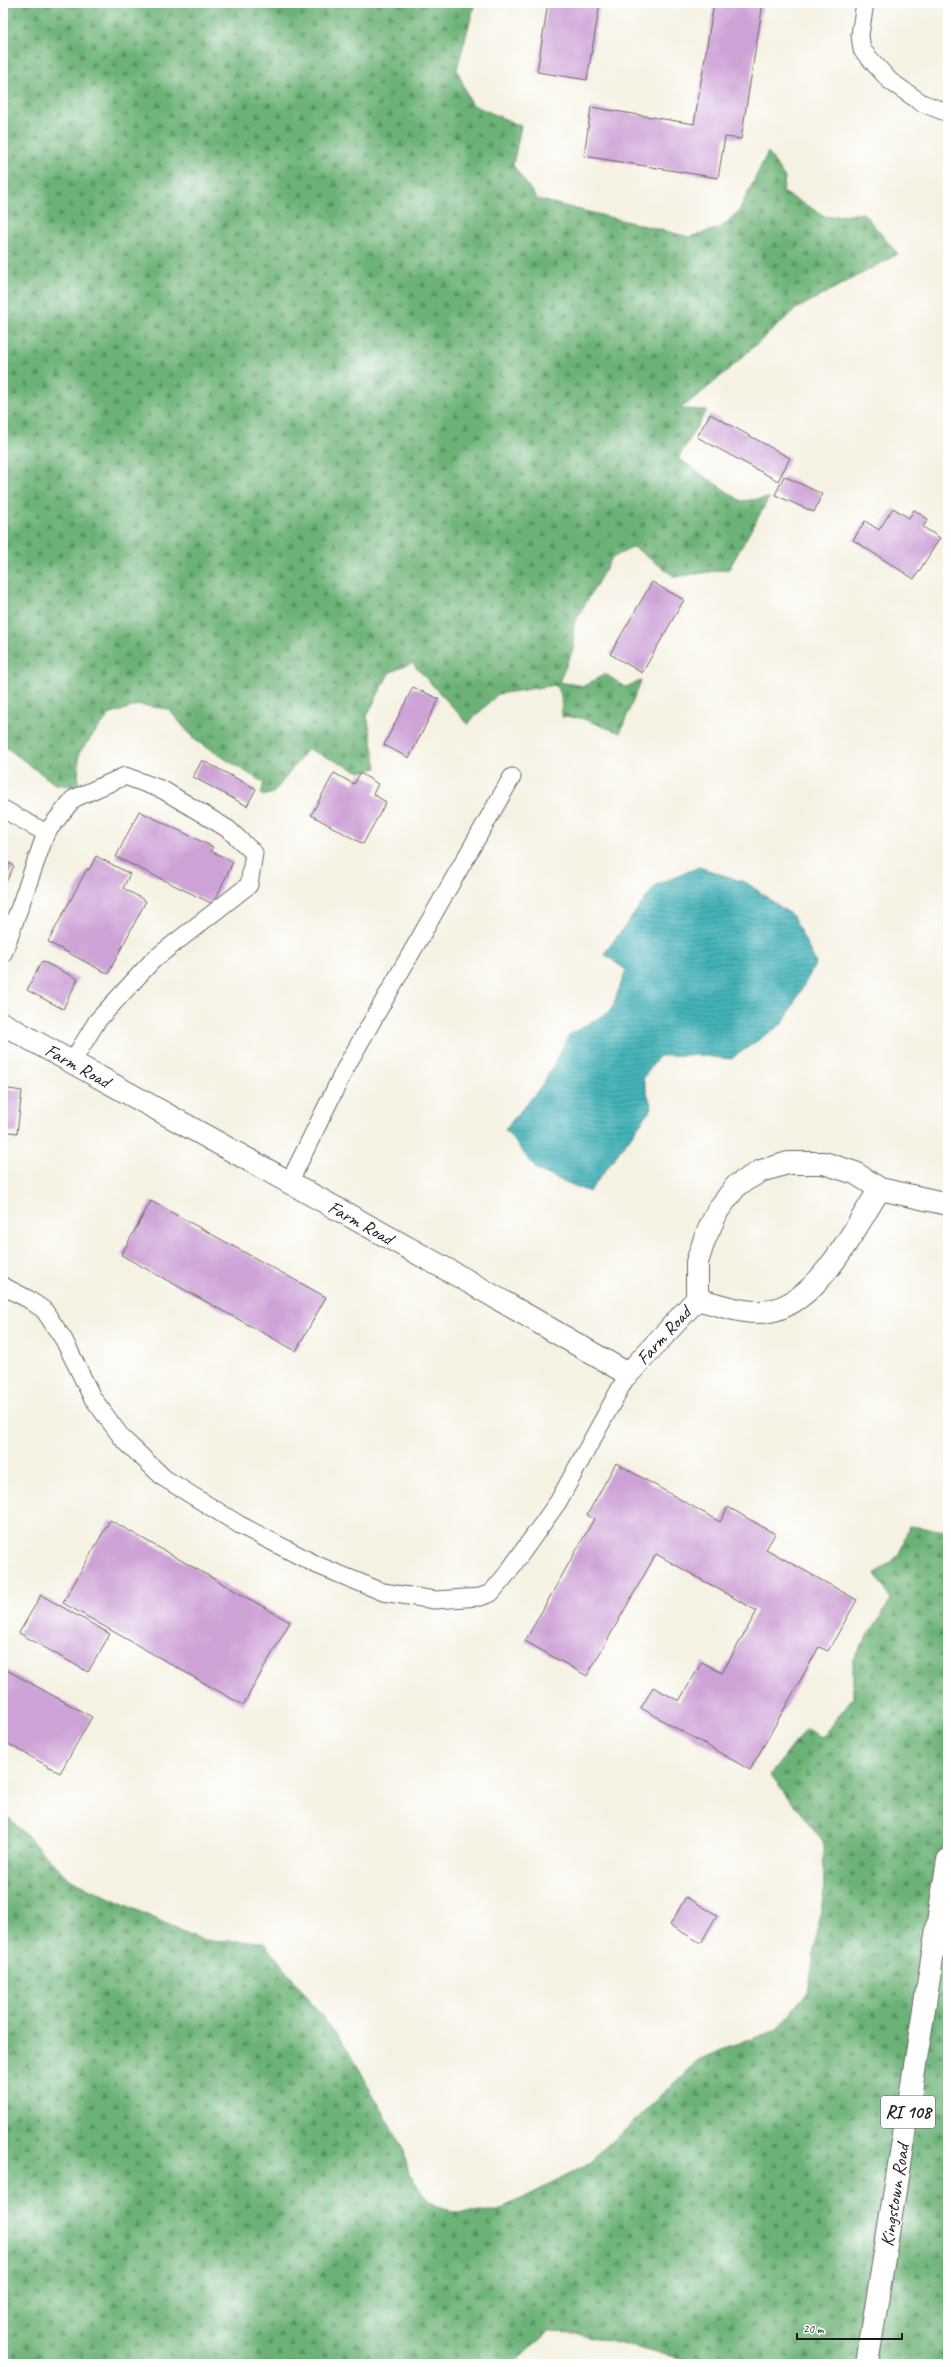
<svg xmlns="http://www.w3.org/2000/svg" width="951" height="2367" font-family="Caveat,sans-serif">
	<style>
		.forest { fill: url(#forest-firs); stroke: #44674a }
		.water { fill: url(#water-rules); stroke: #30686a }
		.building { fill: #cda2d6 }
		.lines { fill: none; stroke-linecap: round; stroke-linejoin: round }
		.lane-casing { stroke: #686762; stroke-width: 19 }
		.street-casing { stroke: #686762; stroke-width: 24 }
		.primary-casing { stroke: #686762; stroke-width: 24 }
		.lane { stroke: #fff; stroke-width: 17 }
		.street { stroke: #fff; stroke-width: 22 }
		.primary { stroke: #fff; stroke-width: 22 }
		.labels { text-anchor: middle; stroke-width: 3; stroke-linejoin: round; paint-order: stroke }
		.shield { fill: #fff; stroke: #606060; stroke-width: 1 }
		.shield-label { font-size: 18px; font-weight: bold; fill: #1c1c1c }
		.street-label { font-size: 19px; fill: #1c1c1c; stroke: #fff }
	</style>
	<defs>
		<pattern id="forest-firs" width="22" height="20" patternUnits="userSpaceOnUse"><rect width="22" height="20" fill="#6cb277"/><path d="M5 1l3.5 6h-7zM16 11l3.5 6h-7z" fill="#589061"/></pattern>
		<pattern id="water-rules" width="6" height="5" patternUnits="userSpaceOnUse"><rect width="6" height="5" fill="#43b3b9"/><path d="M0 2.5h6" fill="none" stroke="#379196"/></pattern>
	</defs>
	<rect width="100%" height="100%" fill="#fff"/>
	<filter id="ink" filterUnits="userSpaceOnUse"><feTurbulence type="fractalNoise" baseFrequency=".025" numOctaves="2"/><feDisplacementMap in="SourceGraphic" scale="8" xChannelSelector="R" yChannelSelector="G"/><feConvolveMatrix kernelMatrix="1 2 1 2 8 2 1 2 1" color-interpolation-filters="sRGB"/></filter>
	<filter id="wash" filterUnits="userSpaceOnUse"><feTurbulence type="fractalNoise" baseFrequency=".012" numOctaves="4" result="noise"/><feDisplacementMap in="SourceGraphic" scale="16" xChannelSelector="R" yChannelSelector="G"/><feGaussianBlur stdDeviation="0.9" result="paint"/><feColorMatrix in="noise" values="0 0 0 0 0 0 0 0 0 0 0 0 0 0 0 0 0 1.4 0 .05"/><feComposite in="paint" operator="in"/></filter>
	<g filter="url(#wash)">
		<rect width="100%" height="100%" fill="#f5f2e3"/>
		<g class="forest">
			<polygon points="3,3 475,3 457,69 471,104 521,126 513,165 537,199 689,237 720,228 739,211 768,152 785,178 783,192 827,217 863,213 898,254 796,309 711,385 680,409 707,410 678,458 741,501 769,498 729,569 675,577 634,547 612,558 574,623 573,650 559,682 584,686 605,674 626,687 641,681 620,733 581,718 562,717 561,695 555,685 498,694 468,724 412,663 389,673 367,716 377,768 360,772 308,749 273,793 263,796 261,794 264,783 195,740 168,709 138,705 109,715 79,753 78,787 55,784 3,745"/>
			<polygon points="909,1526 948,1531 948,2364 703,2364 576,2333 548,2332 513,2364 3,2364 3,1812 69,1879 202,1940 264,1942 350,2052 404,2151 409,2174 430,2202 450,2212 498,2211 582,2168 633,2123 699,2059 778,2029 808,1992 824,1891 823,1841 770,1775 806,1729 822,1737 853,1697 853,1659 891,1600 876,1573 899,1555"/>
		</g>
		<polygon class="water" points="699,867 747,883 793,916 816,963 783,1023 731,1059 696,1055 659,1056 643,1079 652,1108 589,1192 537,1170 505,1129 542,1086 569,1035 611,1011 626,970 604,954 656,885"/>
		<g id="blocks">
			<g class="building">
				<polygon points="548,3 600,3 587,80 537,72"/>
				<polygon points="714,3 763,3 741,139 725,137 718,178 584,156 591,107 694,124"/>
				<polygon points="710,414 790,458 778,481 697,437"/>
				<polygon points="784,476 822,494 814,512 775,495"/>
				<polygon points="893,508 909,518 914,510 928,519 923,527 940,538 914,579 853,540 865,521 879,530"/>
				<polygon points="652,582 684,600 642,673 610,654"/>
				<polygon points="413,687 439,699 409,758 384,745"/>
				<polygon points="202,760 256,789 247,806 193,777"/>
				<polygon points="334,773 354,784 360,773 378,784 373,794 386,802 363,844 311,815"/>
				<polygon points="139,811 213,847 211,851 233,862 213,904 116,857"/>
				<polygon points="96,856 130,874 123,888 146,901 108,974 48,942 87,869 89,870"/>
				<polygon points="3,860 14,866 3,888"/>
				<polygon points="42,961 78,979 63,1009 27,990"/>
				<polygon points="3,1088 22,1091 17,1133 3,1131"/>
				<polygon points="151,1201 326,1297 296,1351 121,1255"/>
				<polygon points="616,1463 720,1522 728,1507 775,1534 766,1549 857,1600 828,1651 819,1647 750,1770 641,1708 653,1687 679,1701 702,1662 722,1673 757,1611 656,1554 587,1676 525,1641 594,1519 587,1515"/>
				<polygon points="110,1520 290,1622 243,1705 63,1603"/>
				<polygon points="41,1595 110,1634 88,1672 19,1633"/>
				<polygon points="3,1668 92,1717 60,1773 3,1741"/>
				<polygon points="686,1897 717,1915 701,1943 670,1925"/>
			</g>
		</g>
	</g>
	<g filter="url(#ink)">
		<use href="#blocks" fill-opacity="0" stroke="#686762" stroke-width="1"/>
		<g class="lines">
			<defs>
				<g id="lane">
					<polyline points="865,3 860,35 862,50 890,81 922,103 948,113"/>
					<polyline points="3,809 46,833 3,954"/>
					<polyline points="46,833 73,799 125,776 163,790 228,829 254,853 249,885 153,960 97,1021 72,1062"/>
					<polyline points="289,1183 347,1065 512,777"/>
					<polyline points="3,1286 28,1299 44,1310 64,1340 92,1397 122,1438 164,1478 240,1525 317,1565 383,1592 435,1600 480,1597 491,1593 506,1575 558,1502 628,1374"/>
				</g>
				<g id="street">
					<polyline points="3,1024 464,1279 628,1374 697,1299 697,1262 705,1238 718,1210 737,1185 761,1171 788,1163 824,1163 855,1173 880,1189 948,1204"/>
					<path d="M697,1299C721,1305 750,1317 774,1310C821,1298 855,1227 880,1189"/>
				</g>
				<polyline id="primary" points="867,2364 948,1860"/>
			</defs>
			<use href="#lane" class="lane-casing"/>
			<use href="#street" class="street-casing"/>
			<use href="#primary" class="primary-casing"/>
			<use href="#lane" class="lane"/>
			<use href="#street" class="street"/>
			<use href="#primary" class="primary"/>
		</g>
	</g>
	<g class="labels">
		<rect class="shield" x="881" y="2096" width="54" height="32" rx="3"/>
		<g class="shield-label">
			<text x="908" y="2118">RI 108</text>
		</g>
		<g class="street-label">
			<text transform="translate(78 1065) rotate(29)" y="7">Farm Road</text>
			<text transform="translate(361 1222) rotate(29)" y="7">Farm Road</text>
			<text transform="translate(663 1335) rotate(-48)" y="7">Farm Road</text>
			<text transform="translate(894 2195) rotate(-81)" y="7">Kingstown Road</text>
		</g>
	</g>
	<rect width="951" height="2367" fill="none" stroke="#fff" stroke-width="16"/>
	<path d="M797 2333v6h105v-6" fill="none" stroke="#1c1c1c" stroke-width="2"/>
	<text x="803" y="2333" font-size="12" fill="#1c1c1c" stroke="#ffffff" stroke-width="3" paint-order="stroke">20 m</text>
</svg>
